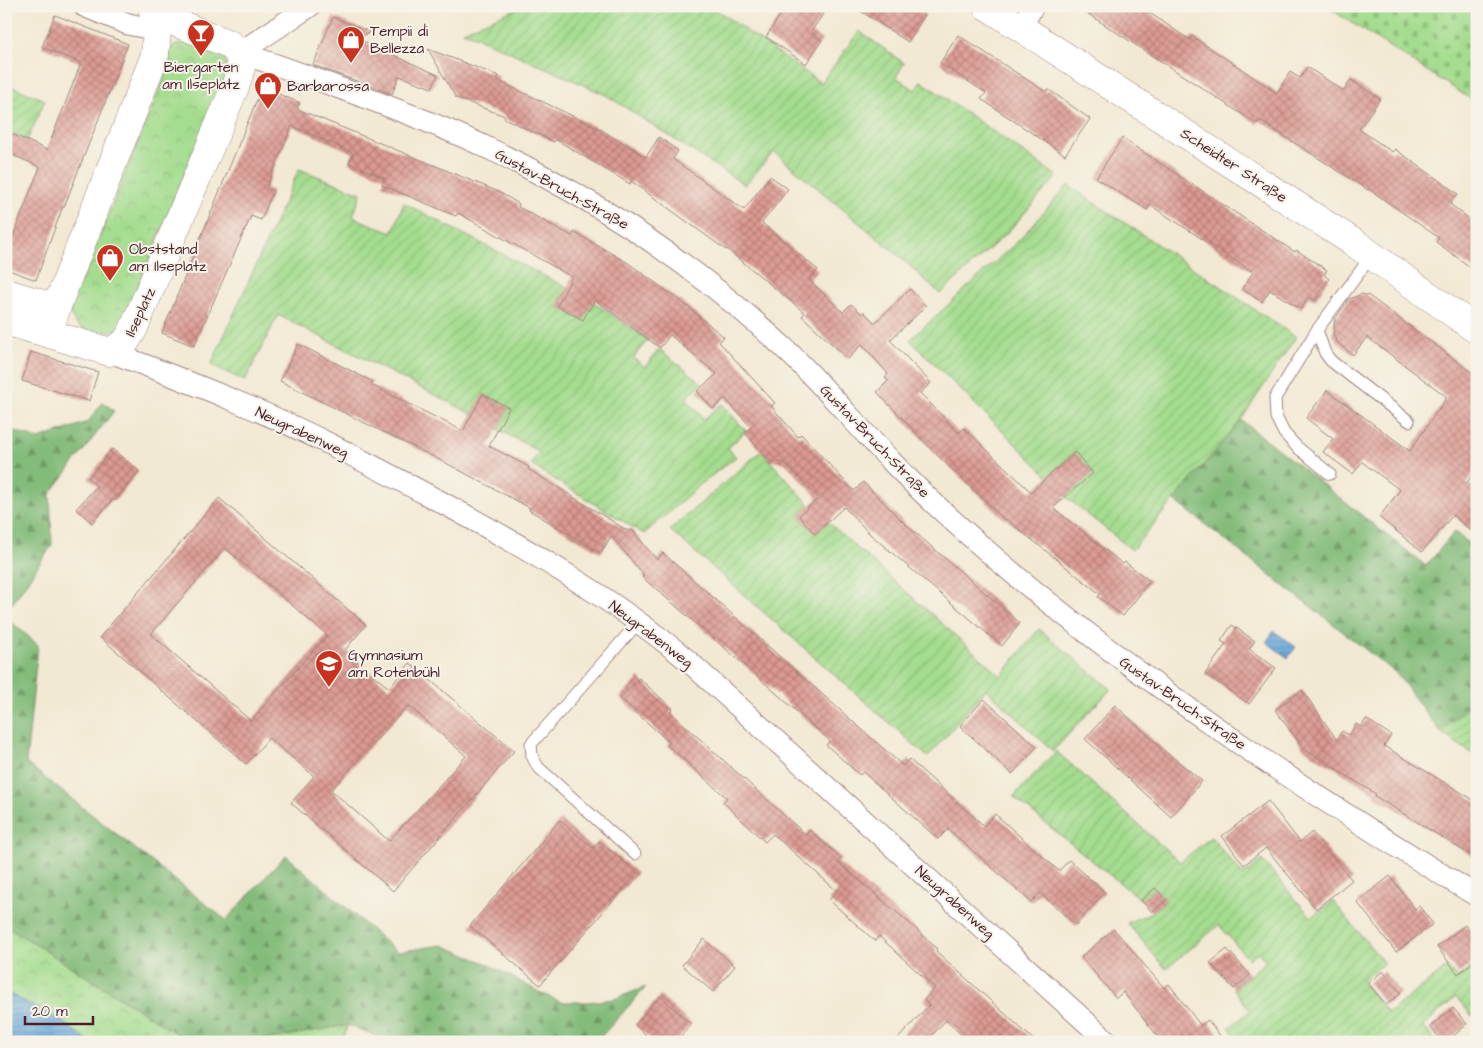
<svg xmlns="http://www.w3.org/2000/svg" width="1483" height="1048" font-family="'Architects Daughter',sans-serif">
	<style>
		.forest { fill: url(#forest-firs); stroke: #666e52 }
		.cemetery { fill: url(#cemetery-stones); stroke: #777e5d }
		.park { fill: url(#park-crowns); stroke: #777e5d }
		.garden { fill: url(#garden-furrows); stroke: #777e5d }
		.water { fill: url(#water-rules); stroke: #576382 }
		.building { fill: url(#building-cross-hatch); fill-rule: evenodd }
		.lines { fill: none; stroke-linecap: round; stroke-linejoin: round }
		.service-casing { stroke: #9e847f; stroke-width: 13 }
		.minor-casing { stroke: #9e847f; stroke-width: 23 }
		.secondary-casing { stroke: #9e847f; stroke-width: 29 }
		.service { stroke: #fff; stroke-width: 11 }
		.minor { stroke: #fff; stroke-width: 21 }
		.secondary { stroke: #fff; stroke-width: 28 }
		.labels { text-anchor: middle; stroke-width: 4; stroke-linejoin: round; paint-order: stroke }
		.poi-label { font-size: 15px; fill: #4a1f2b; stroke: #f7f3e8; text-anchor: start }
		.street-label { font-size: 15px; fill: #4a1f2b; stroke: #f7f3e8 }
	</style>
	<defs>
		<pattern id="forest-firs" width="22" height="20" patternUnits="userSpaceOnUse" patternTransform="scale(1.25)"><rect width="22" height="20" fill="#83bc7a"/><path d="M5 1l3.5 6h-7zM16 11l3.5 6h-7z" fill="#6d9864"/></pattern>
		<pattern id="cemetery-stones" width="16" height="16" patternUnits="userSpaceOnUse" patternTransform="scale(1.25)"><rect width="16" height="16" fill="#a4dd8f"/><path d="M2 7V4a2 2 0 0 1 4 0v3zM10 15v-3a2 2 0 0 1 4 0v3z" fill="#8fbd7c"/></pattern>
		<pattern id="park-crowns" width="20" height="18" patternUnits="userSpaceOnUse" patternTransform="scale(1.25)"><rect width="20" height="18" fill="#a4dd8f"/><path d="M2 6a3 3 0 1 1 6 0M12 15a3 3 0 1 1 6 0" fill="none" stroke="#8fbd7c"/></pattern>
		<pattern id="garden-furrows" width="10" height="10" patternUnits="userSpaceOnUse" patternTransform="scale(1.25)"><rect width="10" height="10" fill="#a4dd8f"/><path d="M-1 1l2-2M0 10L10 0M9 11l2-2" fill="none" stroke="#8fbd7c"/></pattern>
		<pattern id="water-rules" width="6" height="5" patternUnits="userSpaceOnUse" patternTransform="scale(1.25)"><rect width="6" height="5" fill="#64a7d9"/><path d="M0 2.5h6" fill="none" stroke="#5487b0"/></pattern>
		<pattern id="building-cross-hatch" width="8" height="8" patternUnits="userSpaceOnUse" patternTransform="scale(1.25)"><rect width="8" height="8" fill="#dc9a92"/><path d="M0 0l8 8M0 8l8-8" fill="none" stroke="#b47d77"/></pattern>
	</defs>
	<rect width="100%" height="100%" fill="#f7f3e8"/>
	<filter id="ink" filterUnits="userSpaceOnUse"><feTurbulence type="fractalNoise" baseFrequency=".02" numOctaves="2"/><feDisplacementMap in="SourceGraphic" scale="10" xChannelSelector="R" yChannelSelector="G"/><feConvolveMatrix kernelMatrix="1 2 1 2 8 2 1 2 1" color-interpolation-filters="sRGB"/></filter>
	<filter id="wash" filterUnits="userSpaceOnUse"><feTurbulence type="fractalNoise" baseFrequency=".0096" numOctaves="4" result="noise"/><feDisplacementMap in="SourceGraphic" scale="20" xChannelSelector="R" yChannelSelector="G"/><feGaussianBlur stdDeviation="1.12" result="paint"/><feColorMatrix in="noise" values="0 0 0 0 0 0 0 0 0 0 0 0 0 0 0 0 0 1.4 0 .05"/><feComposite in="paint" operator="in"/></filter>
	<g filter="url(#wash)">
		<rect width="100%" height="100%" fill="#f2e9d3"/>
		<g class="forest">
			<polygon points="103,402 114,411 50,494 52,545 6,613 6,428 39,439 88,422"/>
			<polygon points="1241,420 1426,566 1455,531 1477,551 1477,696 1440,732 1397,674 1174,500"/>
			<polygon points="6,617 38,645 26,763 226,920 286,855 397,952 442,945 488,964 541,993 561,1002 589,1002 614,999 646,987 598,1040 600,1042 391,1042 348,1025 252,1042 182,1037 6,926"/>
		</g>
		<polygon class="cemetery" points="1325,6 1477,6 1477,103 1346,19"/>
		<g class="park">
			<path d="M186,41L224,56L228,71L120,329C103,334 74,335 70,311C69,304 73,292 75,284L81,282L167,71L164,65L172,47Z"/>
			<polygon points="6,926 182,1037 243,1042 6,1042"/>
			<polygon points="348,1025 341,1042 252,1042"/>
		</g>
		<g class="garden">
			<polygon points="523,6 711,6 821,83 859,31 904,63 896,77 915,90 921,81 1057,176 1008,232 940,294 899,256 774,152 745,185 606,95 463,31"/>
			<polygon points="6,84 45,100 27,141 6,141"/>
			<polygon points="299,169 361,193 353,217 392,233 404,203 567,288 557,306 583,320 593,302 648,340 633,358 645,367 659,349 702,383 686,398 704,419 722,404 746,431 728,448 736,457 702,483 644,534 531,465 539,452 498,429 508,408 484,394 472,414 278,315 245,381 211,365"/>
			<polygon points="1068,185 1296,337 1241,420 1132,550 1066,497 1093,473 1075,453 1048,476 910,340 1020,239"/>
			<polygon points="761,451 810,505 799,516 815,533 828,522 1001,676 1039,629 1111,689 1053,751 986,689 928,757 670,530"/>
			<polygon points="1477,696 1477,757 1440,732"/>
			<polygon points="1056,751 1180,862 1211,837 1243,875 1262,860 1311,917 1333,901 1384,963 1361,981 1388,1013 1447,967 1457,978 1477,963 1477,1012 1472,1016 1456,997 1423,1026 1437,1042 1240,1042 1229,1027 1250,1011 1234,989 1266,961 1258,952 1248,959 1219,925 1166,969 1127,923 1152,912 1166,901 1155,888 1141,900 1013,797"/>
		</g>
		<g class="water">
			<polygon points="1274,631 1296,647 1288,658 1266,642"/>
			<polygon points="6,992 60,1020 89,1042 6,1042"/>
		</g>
		<g id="blocks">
			<g class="building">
				<polygon points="786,6 828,6 811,32 822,40 806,64 766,37"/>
				<polygon points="853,6 911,6 925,15 908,42"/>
				<polygon points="1076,6 1139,6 1190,40 1192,36 1277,93 1290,72 1300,78 1307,67 1344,91 1351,80 1367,90 1380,99 1359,129 1392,152 1395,149 1458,194 1450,204 1477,225 1477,272 1436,242 1439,238 1369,189 1368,190 1259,120 1257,124"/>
				<polygon points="55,15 128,44 64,207 63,206 36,280 6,269 6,254 40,167 6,152 6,131 47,150 81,63 42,47"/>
				<polygon points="333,17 370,32 358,39 438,75 432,88 399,76 392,94 313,65"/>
				<polygon points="958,35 1046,92 1048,89 1090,119 1065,155 981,99 986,93 940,63"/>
				<polygon points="428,49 499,76 497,80 598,128 646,157 659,137 678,151 673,159 744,210 770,176 788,189 762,223 818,270 809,280 843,312 851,304 862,314 864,312 875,323 910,289 926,306 890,340 931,383 920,393 959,433 964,428 1031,492 1075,452 1093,473 1053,508 1123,564 1125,562 1150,581 1123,616 1098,597 1100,594 1006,519 1005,520 936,454 877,392 888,381 885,377 888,374 862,344 848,359 802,316 805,313 727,249 726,250 631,181 630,184 555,139 554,142 504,118 505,116 456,98"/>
				<polygon points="262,87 300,103 297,109 499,192 519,204 518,207 572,236 574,232 628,263 682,302 724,337 719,342 775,403 771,406 798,437 801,434 854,491 863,482 903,522 1020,623 1002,646 871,535 844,507 815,534 799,516 818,498 785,463 770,461 745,433 751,427 725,398 713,409 697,391 717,374 670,335 660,348 595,300 583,320 557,306 572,277 458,213 456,216 382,185 385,178 349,163 353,153 292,126 266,188 273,191 261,220 251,216 194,346 162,333"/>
				<polygon points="1122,138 1295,252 1296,250 1327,270 1324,275 1329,279 1315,300 1309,297 1301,309 1270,290 1262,302 1242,289 1253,272 1150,205 1147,210 1096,178"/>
				<polygon points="1362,294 1369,296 1477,376 1477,468 1467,483 1477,492 1477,536 1453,515 1422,552 1379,517 1400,490 1362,462 1353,474 1323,452 1333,439 1306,418 1327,390 1410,451 1447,397 1367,337 1353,355 1337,342 1333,334 1335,319 1349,299"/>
				<polygon points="298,344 373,382 371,385 463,431 483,394 509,408 489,446 529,467 528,469 628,531 631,529 657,560 663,553 903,766 909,759 984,826 995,814 1059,871 1069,860 1105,892 1076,925 1040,893 1031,902 948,829 938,839 863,772 860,775 826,745 830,741 749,669 642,577 644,575 611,536 601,553 529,510 530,508 446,463 280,381"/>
				<polygon points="31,352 98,372 89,401 22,381"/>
				<polygon points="112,449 139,471 115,501 113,499 92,523 76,509 97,486 88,478"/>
				<path d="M219,498L366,625L345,650L367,670L389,688L410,663L514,751L393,891L291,803L314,776L269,738L246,764L100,637ZM225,548L327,635L251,721L151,634ZM408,705L466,756L389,841L331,790Z"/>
				<polygon points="1232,625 1255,641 1249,649 1276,668 1249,704 1205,674 1226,644 1221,641"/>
				<polygon points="639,678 673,709 670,712 806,835 810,830 841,858 838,862 915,928 937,949 936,951 1036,1042 969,1042 946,1020 926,1042 895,1042 929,1005 924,1000 935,988 879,936 875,941 829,900 837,891 773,834 765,842 723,802 727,798 667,745 670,743 620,698"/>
				<polygon points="1302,690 1337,740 1342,731 1349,735 1356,724 1361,727 1366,719 1391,735 1384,746 1477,802 1477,859 1375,796 1376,794 1304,749 1275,710"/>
				<polygon points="984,699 1037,747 1012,774 960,726"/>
				<polygon points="1115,705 1166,752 1202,781 1171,817 1085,739"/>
				<polygon points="1268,801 1300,842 1312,832 1352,880 1316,909 1266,848 1244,865 1222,836"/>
				<polygon points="560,820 593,848 599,841 637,873 540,985 470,926"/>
				<polygon points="1390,876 1415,909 1419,906 1433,924 1396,952 1357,902"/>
				<polygon points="1155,888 1166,900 1152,912 1141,900"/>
				<polygon points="1465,925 1477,941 1477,959 1458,974 1437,947"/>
				<polygon points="1114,929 1164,988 1169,984 1201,1026 1208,1020 1225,1042 1162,1042 1123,992 1116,998 1081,957"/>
				<polygon points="704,939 735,966 713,992 682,965"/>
				<polygon points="1227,949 1250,975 1234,989 1210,963"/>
				<polygon points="1383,971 1401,993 1386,1005 1368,983"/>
				<polygon points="660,996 691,1024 676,1042 654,1042 635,1025"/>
				<polygon points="1453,1008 1467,1024 1447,1042 1443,1042 1430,1027"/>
			</g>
		</g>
	</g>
	<g filter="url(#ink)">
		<use href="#blocks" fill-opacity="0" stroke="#9e847f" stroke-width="1"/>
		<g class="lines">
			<defs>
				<g id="service">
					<polyline points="1317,330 1325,353 1331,361 1409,421"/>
					<polyline points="1330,474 1297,447 1284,433 1276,417 1275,398 1317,330 1372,255"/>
					<polyline points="635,854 538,767 532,756 531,744 638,623"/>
				</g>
				<g id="minor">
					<polyline points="84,6 128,24 157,30"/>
					<polyline points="1021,28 1033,6"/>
					<path d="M239,53C278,64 315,79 353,93C401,111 449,129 494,151C599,201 697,267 782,346C822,383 855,424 892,462C932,504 977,543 1021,580C1164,698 1319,800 1477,896"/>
					<polyline points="239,53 310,6"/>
					<path d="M110,352C156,369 202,387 247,406C314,434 377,468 441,502C526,548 611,597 686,659L1108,1042"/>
				</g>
				<g id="secondary">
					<polyline points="987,6 1353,242 1477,330"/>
					<polyline points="6,293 56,308"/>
					<polyline points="6,321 110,352 125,343 133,330 235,87 241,68 239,53 229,44 177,23 162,6"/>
					<polyline points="48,332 60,298 155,55 157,30 152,6"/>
				</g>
			</defs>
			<use href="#service" class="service-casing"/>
			<use href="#minor" class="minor-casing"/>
			<use href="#secondary" class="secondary-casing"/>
			<use href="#service" class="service"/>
			<use href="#minor" class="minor"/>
			<use href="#secondary" class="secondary"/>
		</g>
	</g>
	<defs>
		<symbol id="bar-pin" viewBox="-11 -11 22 30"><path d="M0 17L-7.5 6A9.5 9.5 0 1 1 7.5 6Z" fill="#c8321e" stroke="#f7f3e8"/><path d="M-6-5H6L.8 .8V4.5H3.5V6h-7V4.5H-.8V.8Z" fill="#fff"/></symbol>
		<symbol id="shop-pin" viewBox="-11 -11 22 30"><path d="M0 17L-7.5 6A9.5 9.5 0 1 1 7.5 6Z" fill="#c8321e" stroke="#f7f3e8"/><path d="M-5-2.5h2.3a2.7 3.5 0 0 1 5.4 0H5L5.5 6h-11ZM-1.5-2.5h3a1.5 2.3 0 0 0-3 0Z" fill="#fff"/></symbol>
		<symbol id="school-pin" viewBox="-11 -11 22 30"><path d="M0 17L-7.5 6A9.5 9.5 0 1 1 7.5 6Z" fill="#c8321e" stroke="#f7f3e8"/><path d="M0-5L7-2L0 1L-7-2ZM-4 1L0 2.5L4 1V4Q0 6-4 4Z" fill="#fff"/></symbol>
	</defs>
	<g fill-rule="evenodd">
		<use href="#bar-pin" x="185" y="17" width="32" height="43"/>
		<use href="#shop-pin" x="335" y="24" width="32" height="43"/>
		<use href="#shop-pin" x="252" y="70" width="32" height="43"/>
		<use href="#shop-pin" x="94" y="242" width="32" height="43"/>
		<use href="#school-pin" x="313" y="648" width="32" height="43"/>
	</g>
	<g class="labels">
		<g class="poi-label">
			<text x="370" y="36">Tempii di<tspan x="370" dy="17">Bellezza</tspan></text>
			<text x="201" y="72" text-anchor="middle">Biergarten<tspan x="201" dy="17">am Ilseplatz</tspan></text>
			<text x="287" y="91">Barbarossa</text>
			<text x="129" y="254">Obststand<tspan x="129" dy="17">am Ilseplatz</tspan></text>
			<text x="348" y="660">Gymnasium<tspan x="348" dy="17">am Rotenbühl</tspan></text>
		</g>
		<g class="street-label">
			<text transform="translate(1234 165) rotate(33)" y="5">Scheidter Straße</text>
			<text transform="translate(562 189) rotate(29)" y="5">Gustav-Bruch-Straße</text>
			<text transform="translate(140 312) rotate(-65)" y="5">Ilseplatz</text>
			<text transform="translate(302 432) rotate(25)" y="5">Neugrabenweg</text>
			<text transform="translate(875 441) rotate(46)" y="5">Gustav-Bruch-Straße</text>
			<text transform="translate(651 634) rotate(37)" y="5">Neugrabenweg</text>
			<text transform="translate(1183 703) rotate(35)" y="5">Gustav-Bruch-Straße</text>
			<text transform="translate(955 902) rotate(42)" y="5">Neugrabenweg</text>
		</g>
	</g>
	<rect width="1483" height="1048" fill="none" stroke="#f7f3e8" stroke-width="25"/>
	<path d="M25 1016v8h68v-8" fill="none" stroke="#4a1f2b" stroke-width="2.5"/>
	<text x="32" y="1016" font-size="15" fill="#4a1f2b" stroke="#f7f3e8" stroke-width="4" paint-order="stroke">20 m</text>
</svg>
